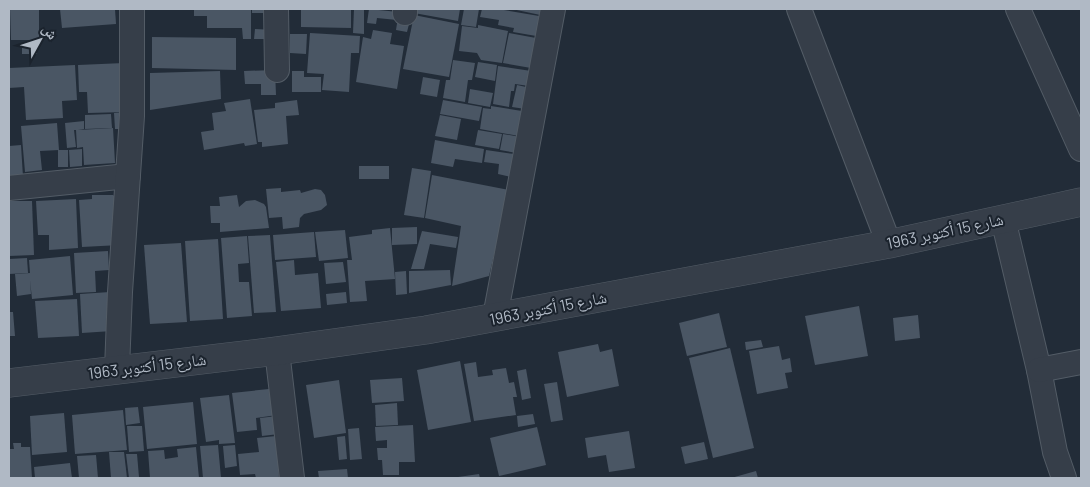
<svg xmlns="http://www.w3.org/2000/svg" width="1090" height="487" font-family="Barlow,'Noto Naskh Arabic',sans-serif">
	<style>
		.building { fill: #4a5664 }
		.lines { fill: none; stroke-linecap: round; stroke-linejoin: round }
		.minor-casing { stroke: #535c66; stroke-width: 26 }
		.tertiary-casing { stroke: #535c66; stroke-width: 29 }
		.minor { stroke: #363e49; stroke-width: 24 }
		.tertiary { stroke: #363e49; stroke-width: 28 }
		.labels { text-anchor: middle; stroke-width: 4; stroke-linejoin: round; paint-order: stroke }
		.street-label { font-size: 16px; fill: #b0b9c5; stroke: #1b232d }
	</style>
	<rect width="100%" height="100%" fill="#222c38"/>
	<g class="building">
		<polygon points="10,9 39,9 39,40 11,40"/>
		<polygon points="60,9 115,9 116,24 62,28"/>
		<polygon points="194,9 251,9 251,39 243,39 242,28 207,28 207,16 194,16"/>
		<rect x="252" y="9" width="23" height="4"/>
		<polygon points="301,9 351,9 351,28 301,27"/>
		<polygon points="354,9 364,9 364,34 353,33"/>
		<polygon points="369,9 398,12 397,20 377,18 376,24 367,23"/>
		<polygon points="414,9 460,9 458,21 414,13"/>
		<polygon points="464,9 479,9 476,27 461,25"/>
		<polygon points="482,9 498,9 545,17 542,37 513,32 514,28 498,25 499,20 480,17"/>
		<polygon points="512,9 547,9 545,16"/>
		<polygon points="414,15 459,24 449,77 403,69"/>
		<polygon points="398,17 410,20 407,32 396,30"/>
		<polygon points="478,25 508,31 502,63 481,60 477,53 459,51 462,26 478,28"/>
		<polygon points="255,29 275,30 275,39 254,39"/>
		<polygon points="373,30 392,33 390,44 404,46 397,89 356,82 363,37 371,39"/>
		<polygon points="310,33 360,36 359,53 351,53 349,92 322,90 324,74 307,73"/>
		<polygon points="509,33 536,38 531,68 503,63"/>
		<polygon points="290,34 307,34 306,54 290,53"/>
		<polygon points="152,37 236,38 236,70 152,68"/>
		<rect x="22" y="43" width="15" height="11"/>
		<polygon points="453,60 475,63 472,80 468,80 465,102 443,98 446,80 450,80"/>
		<polygon points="478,62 497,65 495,81 475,77"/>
		<polygon points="124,63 126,112 88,113 87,92 79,92 78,65"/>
		<polygon points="75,65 77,100 62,101 63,118 26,120 24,87 9,88 9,68"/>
		<polygon points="498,66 538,72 536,87 515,84 514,91 511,91 509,107 493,104"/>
		<polygon points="275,70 276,95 261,95 261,84 245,84 244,71"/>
		<polygon points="220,71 221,99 150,110 150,73"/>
		<polygon points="292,71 304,71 304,77 321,77 321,92 292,92"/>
		<polygon points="423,77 440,80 437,97 420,94"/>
		<polygon points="517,85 535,89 532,110 512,107"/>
		<polygon points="470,89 493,93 490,107 468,103"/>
		<polygon points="250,99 257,144 245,146 244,143 204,150 201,132 214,130 212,113 226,111 224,103"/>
		<polygon points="297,100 299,115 286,116 288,144 262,147 262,142 258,142 254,110 275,108 275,103"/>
		<polygon points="443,100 482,107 479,121 440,114"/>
		<polygon points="491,106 528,112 524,137 480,129 483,108 491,109"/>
		<polygon points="126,112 126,129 115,129 114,113"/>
		<polygon points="111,114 112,128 85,129 85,115"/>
		<polygon points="440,115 461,119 457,140 435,136"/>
		<polygon points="84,121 84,129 78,130 113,128 115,163 84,165 83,147 77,148 76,130 74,130 76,147 67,148 65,123"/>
		<polygon points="57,123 59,150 40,151 42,170 25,172 21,126"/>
		<polygon points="478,130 502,134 499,149 475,145"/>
		<polygon points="503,134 526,138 523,154 500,150"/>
		<polygon points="435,140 484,149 482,163 455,159 453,167 431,163"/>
		<polygon points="21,145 23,177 9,177 9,146"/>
		<polygon points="82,149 82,166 70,167 69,150"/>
		<rect x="58" y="150" width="10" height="17"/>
		<polygon points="486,150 514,154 511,177 498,174 499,164 484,162"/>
		<rect x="359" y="166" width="30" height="13"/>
		<polygon points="412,168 431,171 424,218 404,215"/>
		<polygon points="432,175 509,190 489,276 452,286 461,226 425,218"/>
		<polygon points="281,188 281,192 300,190 301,193 315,189 321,190 325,195 327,205 321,210 304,214 300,218 299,227 283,229 282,217 269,218 266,189"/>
		<polygon points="92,195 113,195 120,201 120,245 82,247 79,200 92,199"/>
		<polygon points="237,195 239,207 246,201 255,200 264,204 266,207 269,228 220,232 220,223 211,223 210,206 220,206 219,197"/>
		<polygon points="76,199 78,248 49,250 49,235 38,235 36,201"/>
		<polygon points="9,201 32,201 34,255 9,256"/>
		<polygon points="417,227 417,244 392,245 392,228"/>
		<polygon points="390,228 395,279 365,281 367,301 350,302 347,260 352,260 349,237 372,234 372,230"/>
		<polygon points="345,230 348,258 319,261 315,232"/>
		<polygon points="422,231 458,237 456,248 430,244 424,269 411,269"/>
		<polygon points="314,232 316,257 275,260 273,235"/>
		<polygon points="270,235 276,312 254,313 248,236"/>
		<polygon points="247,236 249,263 238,264 239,282 249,282 252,316 227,318 221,238"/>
		<polygon points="218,239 223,319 190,321 185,241"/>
		<polygon points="181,243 187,322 150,324 144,245"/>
		<polygon points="108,251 109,270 95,271 96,292 76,293 74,253"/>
		<polygon points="70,256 73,295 32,299 30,280 31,294 17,296 15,274 30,273 29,260"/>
		<polygon points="27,258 28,273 9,274 9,259"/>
		<polygon points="294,260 295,275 318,273 321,308 281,311 276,262"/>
		<polygon points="343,262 346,282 326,284 324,263"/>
		<polygon points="450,270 451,285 409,293 409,271"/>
		<polygon points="406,271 407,294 396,295 395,272"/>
		<polygon points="110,292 112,331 82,333 80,294"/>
		<polygon points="346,292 347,303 327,305 326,294"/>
		<polygon points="77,299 79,336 38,338 35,301"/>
		<polygon points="859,306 868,356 815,365 805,316"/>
		<polygon points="9,312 13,312 15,336 9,336"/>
		<polygon points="719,313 727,347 687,356 679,323"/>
		<polygon points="918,315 920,338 895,341 893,318"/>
		<polygon points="761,340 763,347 746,350 745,342"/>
		<polygon points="598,344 600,352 612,349 619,386 567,397 558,352"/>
		<polygon points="779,346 782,360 790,358 792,372 785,373 788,388 757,394 749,351"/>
		<polygon points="730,348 754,448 713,458 689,358"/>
		<polygon points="460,361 471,422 428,430 417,370"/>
		<polygon points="476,362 478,377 493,375 492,370 506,368 509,383 514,382 517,397 513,397 516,415 474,421 464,364"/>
		<polygon points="526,369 531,398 522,400 517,371"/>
		<polygon points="402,378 404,401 372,403 370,380"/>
		<polygon points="339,380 346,433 314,438 306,385"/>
		<polygon points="557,382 563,420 551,422 544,384"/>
		<polygon points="269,389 275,396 277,415 256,418 257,430 237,432 232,393"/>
		<polygon points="229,395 235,443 219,444 219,440 206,442 200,398"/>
		<polygon points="193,402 197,444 147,449 143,407"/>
		<polygon points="397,403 398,425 376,426 375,405"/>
		<polygon points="138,407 140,423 126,425 125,408"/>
		<polygon points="123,410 127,450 75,454 72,415"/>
		<polygon points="64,413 67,452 32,455 30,416"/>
		<polygon points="533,414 535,424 518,427 517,416"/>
		<polygon points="277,416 279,434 262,436 260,418"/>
		<polygon points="413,425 415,462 399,462 399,475 383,475 382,460 378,460 377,448 387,448 387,440 376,441 375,427"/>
		<polygon points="127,426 142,426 144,451 129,452"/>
		<polygon points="537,427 546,465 499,476 490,438"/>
		<polygon points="359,428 362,459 350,460 348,429"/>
		<polygon points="629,431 635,468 609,472 606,455 588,458 585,438"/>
		<polygon points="276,436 279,478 256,478 255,474 240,475 238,454 259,452 257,438"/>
		<polygon points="345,436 347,459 339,460 337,437"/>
		<polygon points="704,442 708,459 685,464 681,447"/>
		<polygon points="13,443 21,443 21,447 30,447 32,478 9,478 9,449 14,449"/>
		<polygon points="218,445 221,478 203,478 200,446"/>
		<polygon points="235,445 237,466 225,468 223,446"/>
		<polygon points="196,447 199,478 150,478 148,451 164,450 165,459 178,457 177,449"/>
		<polygon points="109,452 124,452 127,478 111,478"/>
		<polygon points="126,454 137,454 139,477 129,478"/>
		<polygon points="96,455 98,478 79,478 77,456"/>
		<polygon points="70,463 72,478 35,478 34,467"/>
		<polygon points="347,469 348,478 319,478 318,471"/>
		<polygon points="756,471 758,478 731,478"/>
		<polygon points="479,474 480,478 458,478 458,477"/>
	</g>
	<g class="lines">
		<defs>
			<g id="minor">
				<polyline points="276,9 277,70"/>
				<polyline points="799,9 889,244"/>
				<polyline points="1018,9 1081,149"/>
				<polyline points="405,13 405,9"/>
				<polyline points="9,188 128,176"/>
				<polyline points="1003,219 1039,370 1055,452 1064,478"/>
				<polyline points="495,317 553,9"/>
				<polyline points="277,351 292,478"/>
				<polyline points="117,369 120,292 132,116 132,9"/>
				<polyline points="1039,370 1081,362"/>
			</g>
			<polyline id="tertiary" points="9,383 277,351 426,330 889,244 1081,202"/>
		</defs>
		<use href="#minor" class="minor-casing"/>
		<use href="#tertiary" class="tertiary-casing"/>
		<use href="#minor" class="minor"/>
		<use href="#tertiary" class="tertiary"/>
	</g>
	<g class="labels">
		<g class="street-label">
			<text transform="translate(945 231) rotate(-12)" y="6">شارع 15 أكتوبر 1963</text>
			<text transform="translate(548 308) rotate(-11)" y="6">شارع 15 أكتوبر 1963</text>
			<text transform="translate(147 366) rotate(-7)" y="6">شارع 15 أكتوبر 1963</text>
		</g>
	</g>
	<rect width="1090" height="487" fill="none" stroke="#b0b9c5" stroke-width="20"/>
	<g transform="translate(40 40) rotate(50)" stroke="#1b232d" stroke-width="4" paint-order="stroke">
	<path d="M0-4L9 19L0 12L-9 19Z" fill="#b0b9c5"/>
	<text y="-8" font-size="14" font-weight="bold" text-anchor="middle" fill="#b0b9c5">ش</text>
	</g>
</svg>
